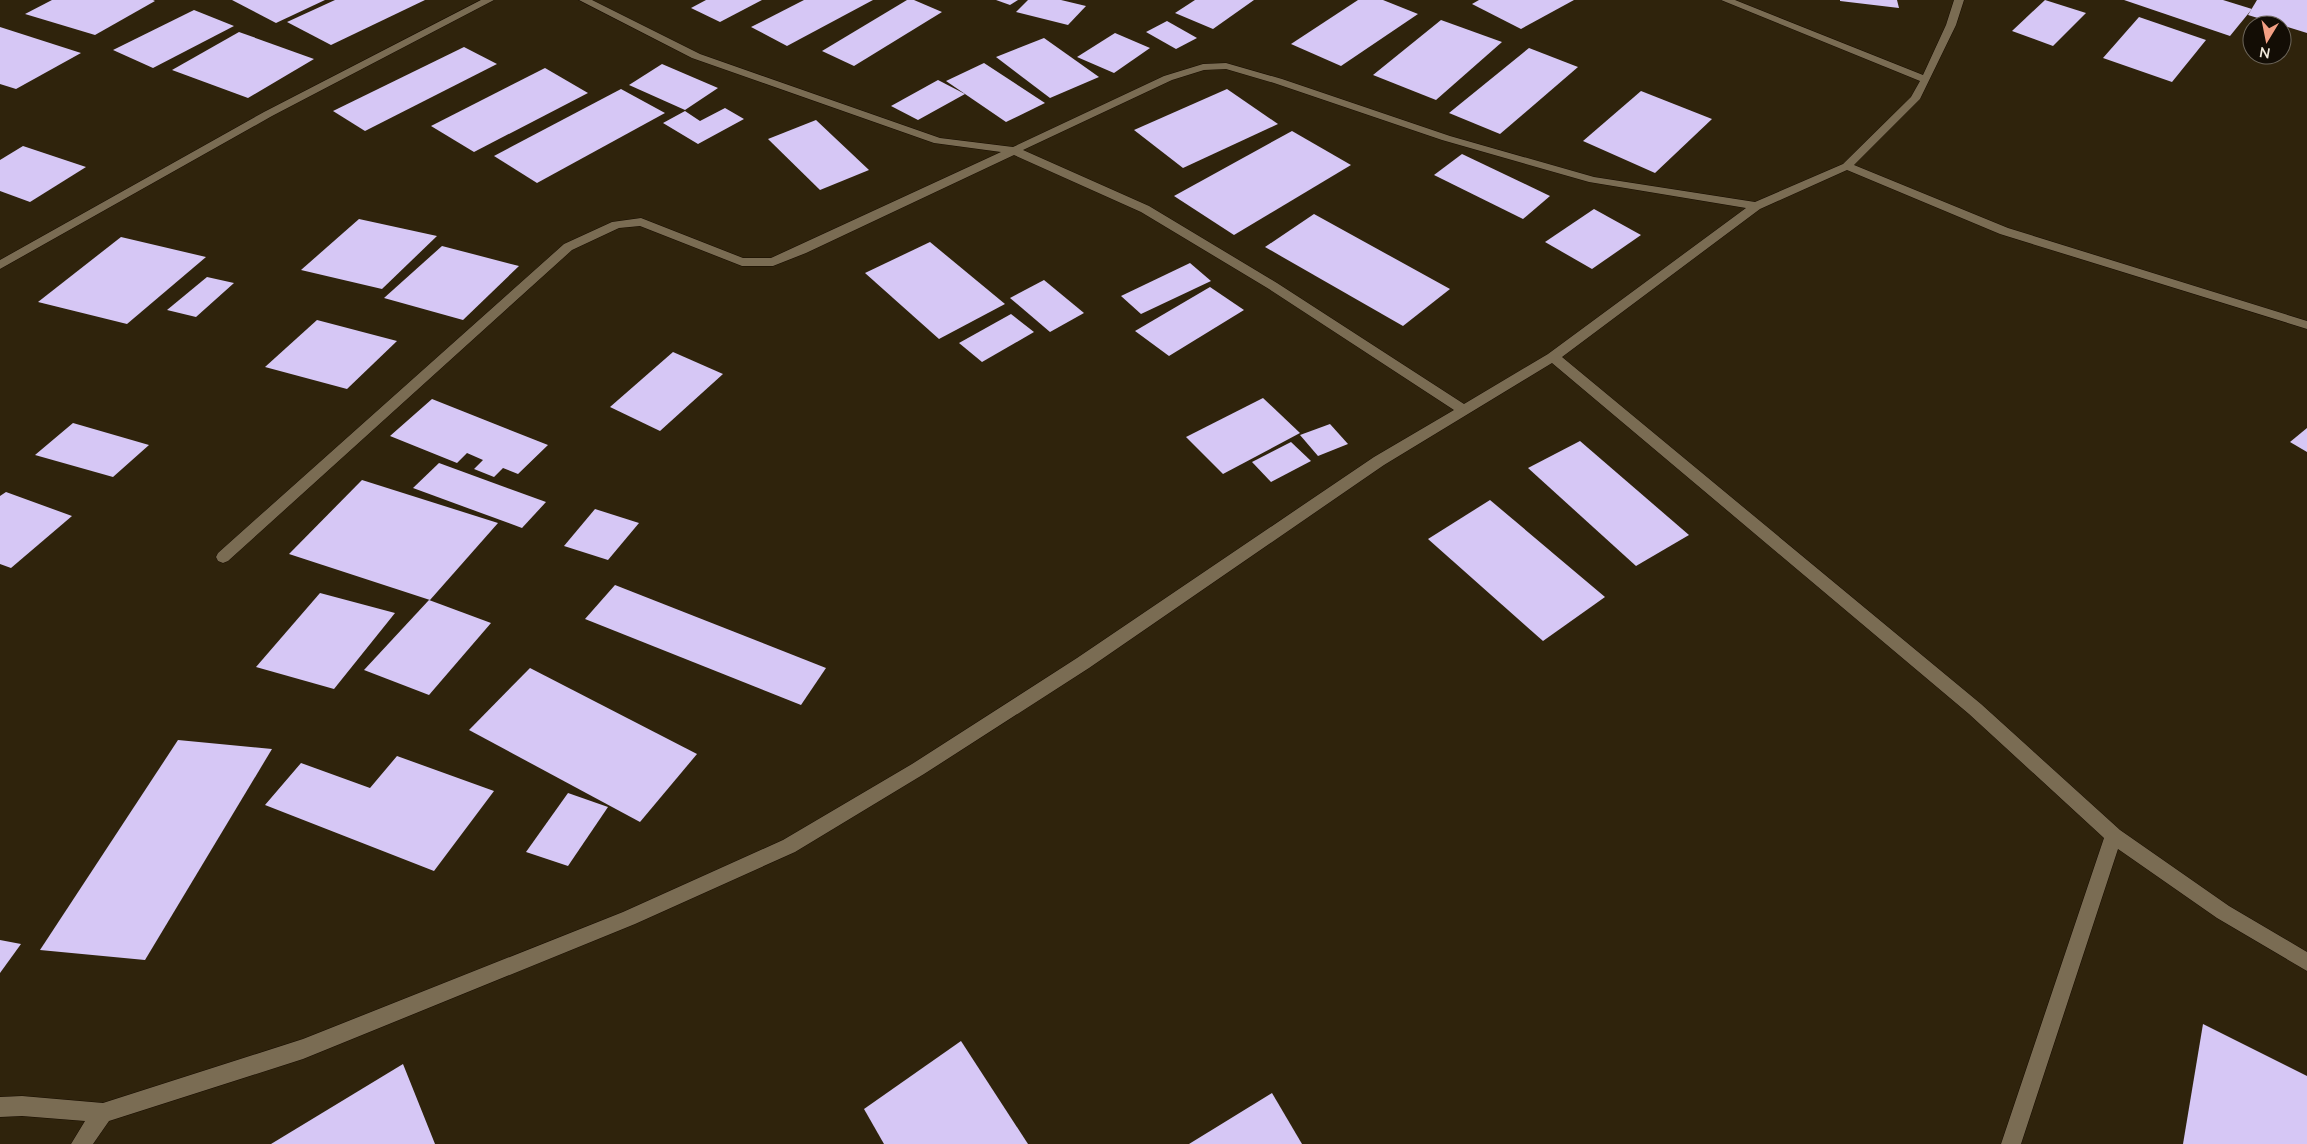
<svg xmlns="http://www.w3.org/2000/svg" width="2307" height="1144" font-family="Lato,sans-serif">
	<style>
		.building { fill: #d6c7f5 }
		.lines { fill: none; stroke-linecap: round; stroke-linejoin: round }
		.minor-casing { stroke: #170c00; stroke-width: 1 }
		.minor { fill: #7a6c53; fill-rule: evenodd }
	</style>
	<rect width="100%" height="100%" fill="#2f230c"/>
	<g class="building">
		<polygon points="52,0 153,0 155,1 95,35 25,14"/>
		<polygon points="232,0 325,0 276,23"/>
		<polygon points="335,0 425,0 331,45 287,22"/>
		<polygon points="706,0 762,0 720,22 691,8"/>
		<polygon points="804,0 873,0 787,46 751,27"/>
		<polygon points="907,0 914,0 942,12 854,66 822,51"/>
		<polygon points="996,0 1018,0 1010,5"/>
		<polygon points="1028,0 1061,0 1086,6 1068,25 1016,12"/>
		<polygon points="1195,0 1254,0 1213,29 1175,13"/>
		<polygon points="1358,0 1383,0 1418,14 1341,66 1291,44"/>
		<polygon points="1479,0 1574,0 1521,29 1472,4"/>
		<polygon points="1840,0 1897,0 1899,8 1840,1"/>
		<polygon points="2045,0 2086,13 2053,46 2012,31"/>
		<polygon points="2124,0 2223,0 2252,9 2230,36"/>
		<polygon points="2257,0 2307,0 2307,33 2248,15"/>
		<polygon points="194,10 234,26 153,68 113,50"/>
		<polygon points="2139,17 2206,40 2172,82 2103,58"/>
		<polygon points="1441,20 1502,42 1436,100 1373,75"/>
		<polygon points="1167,21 1197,38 1176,49 1146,32"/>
		<polygon points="0,27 81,53 16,89 0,84"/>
		<polygon points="239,32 314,59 248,98 172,70"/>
		<polygon points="1115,33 1150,48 1114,73 1077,57"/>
		<polygon points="1044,38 1099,77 1050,98 996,57"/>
		<polygon points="464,47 497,64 365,131 333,111"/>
		<polygon points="1529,48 1578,67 1500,134 1449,113"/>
		<polygon points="984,63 1045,103 1006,122 946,81"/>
		<polygon points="662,64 718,88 685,110 629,85"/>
		<polygon points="545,68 588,93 474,152 431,126"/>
		<polygon points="938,80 965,94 918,120 891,106"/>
		<polygon points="621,89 665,113 537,183 494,156"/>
		<polygon points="1227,89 1278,124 1183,168 1134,130"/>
		<polygon points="1641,91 1712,119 1655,173 1583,141"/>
		<polygon points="725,108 744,119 698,144 663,123 685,111 700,121"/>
		<polygon points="816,120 869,170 820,190 768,139"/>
		<polygon points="1292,131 1351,165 1234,235 1174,196"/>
		<polygon points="23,146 86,167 30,202 0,191 0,160"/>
		<polygon points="1462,154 1550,196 1523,219 1434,175"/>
		<polygon points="1594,209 1641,235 1592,269 1545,242"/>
		<polygon points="1314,214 1450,289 1403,326 1265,247"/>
		<polygon points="359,219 437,236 382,289 301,270"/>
		<polygon points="121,237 206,257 127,324 38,302"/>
		<polygon points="930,242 1005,304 939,339 865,273"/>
		<polygon points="442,246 519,266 463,320 384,298"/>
		<polygon points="1190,263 1211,281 1141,314 1121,296"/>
		<polygon points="207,277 234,283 196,317 167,310"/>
		<polygon points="1044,280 1084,313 1050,332 1010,298"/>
		<polygon points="1210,287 1244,310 1169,356 1135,331"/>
		<polygon points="1011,314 1034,332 982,362 959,343"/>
		<polygon points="317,320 397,341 347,389 265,367"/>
		<polygon points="673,352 723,374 660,431 610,407"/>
		<polygon points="1263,398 1300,433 1223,474 1186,437"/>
		<polygon points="432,399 548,445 518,474 503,468 494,477 474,469 483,460 467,453 457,463 390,436"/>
		<polygon points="73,423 149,445 113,477 35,455"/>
		<polygon points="1330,424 1348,444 1318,456 1300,435"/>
		<polygon points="2307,428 2307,452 2290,442"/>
		<polygon points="1580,441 1689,535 1636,566 1528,468"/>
		<polygon points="1291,442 1311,461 1271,482 1252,462"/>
		<polygon points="439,463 546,502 522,528 413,488"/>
		<polygon points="362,480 498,523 430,600 289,554"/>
		<polygon points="6,492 72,516 11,568 0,564 0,496"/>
		<polygon points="1490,500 1605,597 1543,641 1428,539"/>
		<polygon points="595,509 639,523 608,560 564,546"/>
		<polygon points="615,585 826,668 801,705 585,619"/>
		<polygon points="320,593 395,613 334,689 256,667"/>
		<polygon points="429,600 491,623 429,695 364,670"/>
		<polygon points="530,668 697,754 640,822 469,730"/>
		<polygon points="178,740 272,749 145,960 40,950"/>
		<polygon points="397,756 494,791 434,871 265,805 301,763 370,788"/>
		<polygon points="568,793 608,807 568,866 526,852"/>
		<polygon points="0,940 21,944 0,973"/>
		<polygon points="2203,1024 2307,1076 2307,1144 2183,1144"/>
		<polygon points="961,1041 1028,1144 884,1144 864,1109"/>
		<polygon points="403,1064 435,1144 271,1144"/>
		<polygon points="1272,1093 1302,1144 1189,1144"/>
	</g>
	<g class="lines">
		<defs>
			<g id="minor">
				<polygon points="481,0 494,0 272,116 0,269 0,260 264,112"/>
				<path d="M579,0H592L700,54L940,138L1013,147L1164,76L1203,64L1226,63L1282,79L1450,136L1594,177L1755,202L1843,164L1911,97L1920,81L1721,0H1735L1923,75L1946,25L1954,0H1964L1956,25L1920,99L1854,165L2008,228L2307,321V329L2000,234L1847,170L1760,209L1562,357L1981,704L2120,830L2229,906L2307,952V971L2217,918L2118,849L2021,1144H2001L2104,838L1969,714L1552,363L1384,465L1089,668L924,774L795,852L635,924L303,1059L109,1121L93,1144H71L85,1121L22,1116L0,1117V1097L22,1096L103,1103L303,1039L623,912L783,840L912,764L1077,658L1374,457L1454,410L1269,289L1141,212L1014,155L806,253L773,266H742L640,226L619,228L572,250L228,561L223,563L218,561L216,557L218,553L564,244L612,222L641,218L743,258H771L1001,152L934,143L692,58ZM1226,69L1274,83L1442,140L1589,182L1746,208L1548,354L1464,404L1277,283L1149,206L1023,150L1172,80L1204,70Z"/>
			</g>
		</defs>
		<use href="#minor" class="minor-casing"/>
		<use href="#minor" class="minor"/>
	</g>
	<g transform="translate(2267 40) rotate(190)"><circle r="24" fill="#130d05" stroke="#6d665b"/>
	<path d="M0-4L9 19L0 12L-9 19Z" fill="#f39f84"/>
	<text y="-8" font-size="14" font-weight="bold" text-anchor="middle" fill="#f3ebdd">N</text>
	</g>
</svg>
